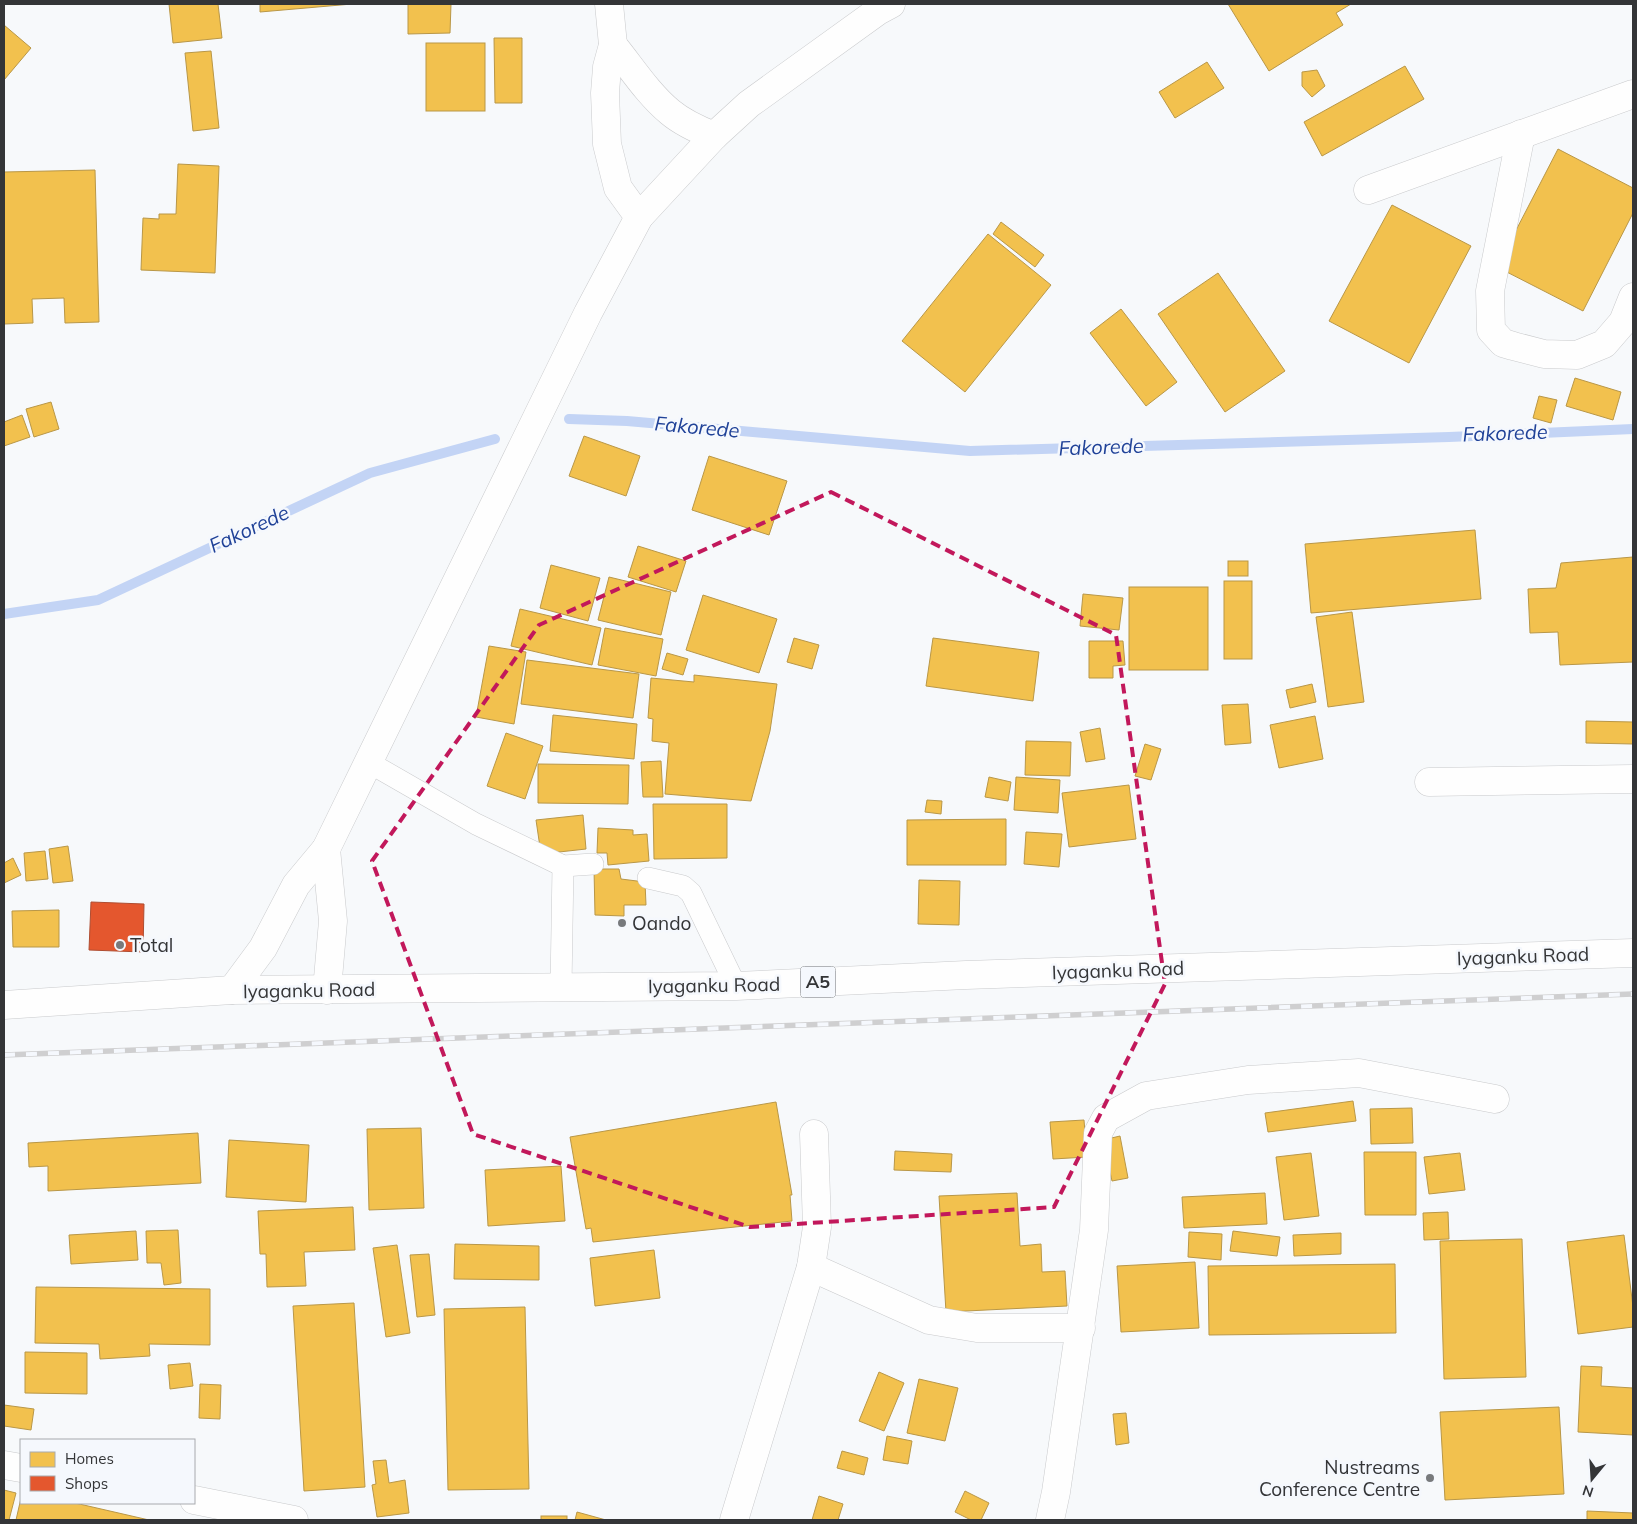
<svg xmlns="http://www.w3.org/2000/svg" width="1637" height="1524" font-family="Mulish,sans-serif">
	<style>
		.homes { fill: #f2c14e; stroke: #b99747 }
		.shops { fill: #e4572e; stroke: #af4d31 }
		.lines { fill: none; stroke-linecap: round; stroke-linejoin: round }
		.stream { stroke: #c3d4f5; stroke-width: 10 }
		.lane-casing { stroke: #c9cacc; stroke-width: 22 }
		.street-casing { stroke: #c9cacc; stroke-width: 29 }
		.highway-casing { stroke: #c9cacc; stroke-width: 29 }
		.lane { stroke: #fefefe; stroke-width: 21 }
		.street { stroke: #fefefe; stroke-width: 28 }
		.highway { stroke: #fefefe; stroke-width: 28 }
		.rail-casing { stroke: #cfcfd0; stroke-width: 5.5 }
		.rail { stroke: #f5f8fd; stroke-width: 4; stroke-dasharray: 11; stroke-linecap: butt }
		.marked { fill: none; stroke: #c2185b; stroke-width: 4; stroke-dasharray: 10 6; stroke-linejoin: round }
		.poi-dot { fill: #787a7c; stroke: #f5f8fd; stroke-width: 2 }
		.labels { text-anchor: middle; stroke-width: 5; stroke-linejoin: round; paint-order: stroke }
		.shield { fill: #f5f8fd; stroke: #6e7072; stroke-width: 1 }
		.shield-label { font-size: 18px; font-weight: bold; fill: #343537 }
		.poi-label { font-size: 19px; fill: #343537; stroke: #f5f8fd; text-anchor: start }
		.street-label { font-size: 19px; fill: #343537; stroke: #f5f8fd }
		.water-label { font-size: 20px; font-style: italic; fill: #204298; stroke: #f5f8fd }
	</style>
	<rect width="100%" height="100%" fill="#f7f9fb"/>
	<g class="homes">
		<polygon points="169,4 218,4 222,38 173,43"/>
		<polygon points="260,4 352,4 260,12"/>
		<polygon points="408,4 451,4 450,33 408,34"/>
		<polygon points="1228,4 1351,4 1336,13 1343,25 1269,71"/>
		<polygon points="4,25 31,48 4,80"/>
		<polygon points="494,38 522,38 522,103 495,103"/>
		<rect x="426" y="43" width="59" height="68"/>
		<polygon points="211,51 219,128 193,131 185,53"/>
		<polygon points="1207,62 1224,88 1175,118 1159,92"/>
		<polygon points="1405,66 1424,99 1322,156 1304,122"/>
		<polygon points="1317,70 1325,86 1312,97 1302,86 1302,72"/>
		<polygon points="1558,149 1633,188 1633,213 1583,311 1497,267"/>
		<polygon points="178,164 219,166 215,273 141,270 143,218 159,219 159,214 176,214"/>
		<polygon points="95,170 99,322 65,323 64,298 32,299 33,323 4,324 4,172"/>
		<polygon points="1392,205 1471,246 1409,363 1329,321"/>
		<polygon points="1001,222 1044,255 1035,267 993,234"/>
		<polygon points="988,234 1051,285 965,392 902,341"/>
		<polygon points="1218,273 1285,371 1225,412 1158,314"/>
		<polygon points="1121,309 1177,382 1146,406 1090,333"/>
		<polygon points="1575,378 1621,392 1613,420 1566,406"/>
		<polygon points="1539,396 1557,400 1551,423 1533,418"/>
		<polygon points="51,402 59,429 34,437 26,409"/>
		<polygon points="22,415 30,437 4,446 4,422"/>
		<polygon points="584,436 640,456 626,496 569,476"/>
		<polygon points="709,456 787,481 769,535 692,510"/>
		<polygon points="1475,530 1481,599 1311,613 1305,544"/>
		<polygon points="638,546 686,561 676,592 628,577"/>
		<polygon points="1633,557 1633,662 1560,665 1558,632 1530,633 1528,589 1556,588 1561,563"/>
		<rect x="1228" y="561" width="20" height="15"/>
		<polygon points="551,565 600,578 588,621 540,608"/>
		<polygon points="609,577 671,592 661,635 598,620"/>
		<rect x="1224" y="581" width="28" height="78"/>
		<rect x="1129" y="587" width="79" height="83"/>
		<polygon points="1083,594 1123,598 1119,630 1080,626"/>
		<polygon points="703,595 777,619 759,673 686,650"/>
		<polygon points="520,609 601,628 592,665 511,646"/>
		<polygon points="1352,612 1364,702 1328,707 1316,617"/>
		<polygon points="605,628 663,639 656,676 598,665"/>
		<polygon points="794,638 819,645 812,669 787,662"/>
		<polygon points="933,638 1039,652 1033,701 926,686"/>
		<polygon points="1089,641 1123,641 1125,665 1113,666 1113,678 1089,678"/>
		<polygon points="489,646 526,652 514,724 476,717"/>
		<polygon points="667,653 688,659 683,675 662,669"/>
		<polygon points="527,660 639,674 633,718 521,704"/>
		<polygon points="694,675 777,684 770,731 751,801 665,794 669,743 652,741 653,719 648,718 651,678 694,682"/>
		<polygon points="1312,684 1316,702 1290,708 1286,690"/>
		<polygon points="1248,704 1251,743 1225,745 1222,705"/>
		<polygon points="553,715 637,724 634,759 550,751"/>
		<polygon points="1315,716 1323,759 1279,768 1270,725"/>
		<polygon points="1586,721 1633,722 1633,744 1586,743"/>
		<polygon points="1100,728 1105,759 1086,762 1080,732"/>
		<polygon points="506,733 543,746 525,799 487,786"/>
		<polygon points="1026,741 1071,742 1070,776 1025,775"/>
		<polygon points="1145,744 1161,749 1151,780 1135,776"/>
		<polygon points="661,761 663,797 643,797 641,762"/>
		<polygon points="538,764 629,765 628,804 538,803"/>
		<polygon points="989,777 1011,782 1008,801 985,797"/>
		<polygon points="1016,777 1060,780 1058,813 1014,810"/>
		<polygon points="1129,785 1136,839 1069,847 1062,793"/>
		<polygon points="927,800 942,801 941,814 925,812"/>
		<polygon points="653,804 727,804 727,858 654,859"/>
		<polygon points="583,815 586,849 541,854 536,820"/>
		<polygon points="1006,819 1006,865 907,865 907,820"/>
		<polygon points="598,828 633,830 633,835 647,834 649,861 608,865 607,853 597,853"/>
		<polygon points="1026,832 1062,834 1059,867 1024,864"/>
		<polygon points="68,846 73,881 53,883 49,849"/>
		<polygon points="45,851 48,879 26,881 24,853"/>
		<polygon points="13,858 21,875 4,883 4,863"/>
		<polygon points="594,869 619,869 621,879 645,882 646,905 624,905 624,916 595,915"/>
		<polygon points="919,880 960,881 959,925 918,924"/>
		<polygon points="59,910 59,947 13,947 12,911"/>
		<polygon points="1353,1101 1356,1121 1268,1132 1265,1113"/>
		<polygon points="776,1102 792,1195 790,1195 792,1221 593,1242 591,1228 586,1229 570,1137"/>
		<polygon points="1412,1108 1413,1143 1371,1144 1370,1109"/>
		<polygon points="1084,1120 1087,1157 1053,1159 1050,1122"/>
		<polygon points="421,1128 424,1208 369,1210 367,1129"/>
		<polygon points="198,1133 201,1183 48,1191 48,1166 29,1167 28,1143"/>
		<polygon points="1120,1136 1128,1178 1112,1181 1103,1140"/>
		<polygon points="229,1140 309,1145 306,1202 226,1197"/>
		<polygon points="895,1151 952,1154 951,1172 894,1170"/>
		<polygon points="1364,1152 1416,1152 1416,1215 1365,1215"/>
		<polygon points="1311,1153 1319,1216 1284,1220 1276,1157"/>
		<polygon points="1460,1153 1465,1190 1429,1194 1424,1157"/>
		<polygon points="561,1166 565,1221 488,1226 485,1170"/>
		<polygon points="1017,1193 1020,1246 1041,1244 1042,1272 1065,1271 1067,1306 946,1312 939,1196"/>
		<polygon points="1265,1193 1267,1224 1184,1228 1182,1197"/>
		<polygon points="353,1207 355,1250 304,1252 306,1286 267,1287 266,1254 260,1254 258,1211"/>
		<polygon points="1448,1212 1449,1239 1424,1240 1423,1213"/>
		<polygon points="178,1230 181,1283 164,1285 161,1263 147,1263 146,1231"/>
		<polygon points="136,1231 138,1260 71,1264 69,1235"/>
		<polygon points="1233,1231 1280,1237 1277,1256 1230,1251"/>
		<polygon points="1189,1232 1222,1234 1221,1260 1188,1257"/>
		<polygon points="1341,1233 1341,1254 1294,1256 1293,1235"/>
		<polygon points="1624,1235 1633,1307 1633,1327 1578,1334 1567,1242"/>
		<polygon points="1522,1239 1526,1377 1444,1379 1440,1241"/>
		<polygon points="455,1244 539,1246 539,1280 454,1279"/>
		<polygon points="397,1245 410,1333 386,1337 373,1248"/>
		<polygon points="654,1250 660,1298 595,1306 590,1258"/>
		<polygon points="429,1254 435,1315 417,1317 410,1255"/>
		<polygon points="1195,1262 1199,1328 1121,1332 1117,1266"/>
		<polygon points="1395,1264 1396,1333 1209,1335 1208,1266"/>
		<polygon points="36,1287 210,1289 210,1345 149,1344 150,1356 100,1359 99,1344 35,1343"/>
		<polygon points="354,1303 365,1487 304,1491 293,1306"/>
		<polygon points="525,1307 529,1489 448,1490 444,1309"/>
		<polygon points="25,1352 87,1353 87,1394 25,1393"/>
		<polygon points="190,1363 193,1386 170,1389 168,1365"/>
		<polygon points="1581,1366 1602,1367 1601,1386 1633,1388 1633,1435 1578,1432"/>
		<polygon points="879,1372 904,1383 884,1431 859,1421"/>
		<polygon points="919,1379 958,1388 945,1441 907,1433"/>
		<polygon points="200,1384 221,1385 220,1419 199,1418"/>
		<polygon points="4,1405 34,1409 31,1430 4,1426"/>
		<polygon points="1559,1407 1564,1494 1445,1500 1440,1412"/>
		<polygon points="1126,1413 1129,1443 1116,1445 1113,1414"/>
		<polygon points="887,1436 912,1441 908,1464 883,1460"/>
		<polygon points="842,1451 868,1458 864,1475 837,1468"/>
		<polygon points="386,1460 389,1483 405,1480 409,1513 377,1517 372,1485 376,1484 373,1461"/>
		<polygon points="4,1490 16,1493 9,1520 4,1520"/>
		<polygon points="965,1491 989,1503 981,1520 971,1520 955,1512"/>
		<polygon points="819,1496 843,1504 838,1520 812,1520"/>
		<polygon points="21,1498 21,1503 75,1503 149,1520 16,1520"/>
		<polygon points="1587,1511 1633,1513 1633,1520 1587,1520"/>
		<polygon points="577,1512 606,1520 575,1520"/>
		<rect x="541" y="1516" width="26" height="4"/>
	</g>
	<polygon class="shops" points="91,902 144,904 143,952 89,950"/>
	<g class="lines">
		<g class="stream">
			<polyline points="569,419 627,421 970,451 1449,437 1633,429"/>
			<polyline points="4,614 98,600 370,473 495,439"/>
		</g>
		<defs>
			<g id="lane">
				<polyline points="368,762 476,824 563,866 593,864"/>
				<polyline points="648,878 683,886 691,893 736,986"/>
				<polyline points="561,987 563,866"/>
			</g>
			<g id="street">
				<polyline points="609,4 613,45 607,67 605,93 607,144 618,188 639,217"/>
				<path d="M613,45C631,67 648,94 670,112C683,123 699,130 714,136"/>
				<polyline points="1521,134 1490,291 1491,330 1503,343 1513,346 1544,354 1577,355 1604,344 1623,322 1633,297"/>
				<polyline points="1368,190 1633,94"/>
				<polyline points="1429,782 1633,779"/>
				<polyline points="326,849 333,921 327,990"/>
				<polyline points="232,990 263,948 296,885 326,849 588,313 639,217 714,136 749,104 878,11 891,4"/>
				<polyline points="811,1267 929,1320 977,1328 1081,1328"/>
				<polyline points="4,1465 21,1468"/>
				<polyline points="194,1500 294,1520"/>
				<polyline points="734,1520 811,1267 817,1227 814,1134"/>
				<polyline points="1050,1520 1056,1492 1094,1230 1098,1133 1106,1118 1146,1096 1248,1080 1359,1073 1495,1099"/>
			</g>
			<polyline id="highway" points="4,1005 232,990 736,986 966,975 1633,953"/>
		</defs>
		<use href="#lane" class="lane-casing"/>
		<use href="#street" class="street-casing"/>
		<use href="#highway" class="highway-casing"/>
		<use href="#lane" class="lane"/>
		<use href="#street" class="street"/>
		<use href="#highway" class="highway"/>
		<defs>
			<polyline id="rail" points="4,1055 1633,994"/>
		</defs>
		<use href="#rail" class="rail-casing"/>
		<use href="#rail" class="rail"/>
	</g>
	<path class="marked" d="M831,492L1116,635L1165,984L1054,1207L750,1227L473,1134L372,861L539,625Z"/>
	<g class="poi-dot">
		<circle cx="622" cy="923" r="5"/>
		<circle cx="120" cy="945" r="5"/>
		<circle cx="1430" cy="1478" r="5"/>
	</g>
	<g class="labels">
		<rect class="shield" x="800.5" y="966.5" width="35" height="31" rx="4"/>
		<g class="shield-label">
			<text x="818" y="988">A5</text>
		</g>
		<g class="poi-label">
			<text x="632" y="930">Oando</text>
			<text x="130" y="952">Total</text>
			<text x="1420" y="1474" text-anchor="end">Nustreams<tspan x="1420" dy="22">Conference Centre</tspan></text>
		</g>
		<g class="street-label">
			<text transform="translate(1523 956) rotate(-2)" y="7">Iyaganku Road</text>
			<text transform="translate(1118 970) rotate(-2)" y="7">Iyaganku Road</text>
			<text transform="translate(714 985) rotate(-1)" y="7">Iyaganku Road</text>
			<text transform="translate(309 990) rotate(-1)" y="7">Iyaganku Road</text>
		</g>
		<g class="water-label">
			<text transform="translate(697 427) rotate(5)" y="7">Fakorede</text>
			<text transform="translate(1505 433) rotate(-2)" y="7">Fakorede</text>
			<text transform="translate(1101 447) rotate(-2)" y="7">Fakorede</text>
			<text transform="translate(249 529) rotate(-25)" y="7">Fakorede</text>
		</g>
	</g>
	<rect width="1637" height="1524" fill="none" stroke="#343537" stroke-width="10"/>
	<rect x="20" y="1439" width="175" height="65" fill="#f5f8fd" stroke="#a8aaae"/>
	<rect x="30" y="1452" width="25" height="15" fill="#f2c14e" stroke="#a8aaae"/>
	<text x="65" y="1464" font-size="15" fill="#343537">Homes</text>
	<rect x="30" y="1476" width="25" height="15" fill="#e4572e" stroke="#a8aaae"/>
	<text x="65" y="1489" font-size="15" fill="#343537">Shops</text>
	<g transform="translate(1592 1479) rotate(198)" stroke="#f5f8fd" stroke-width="4" paint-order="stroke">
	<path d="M0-4L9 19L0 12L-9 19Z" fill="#343537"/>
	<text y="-8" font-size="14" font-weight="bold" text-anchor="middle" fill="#343537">N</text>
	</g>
</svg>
